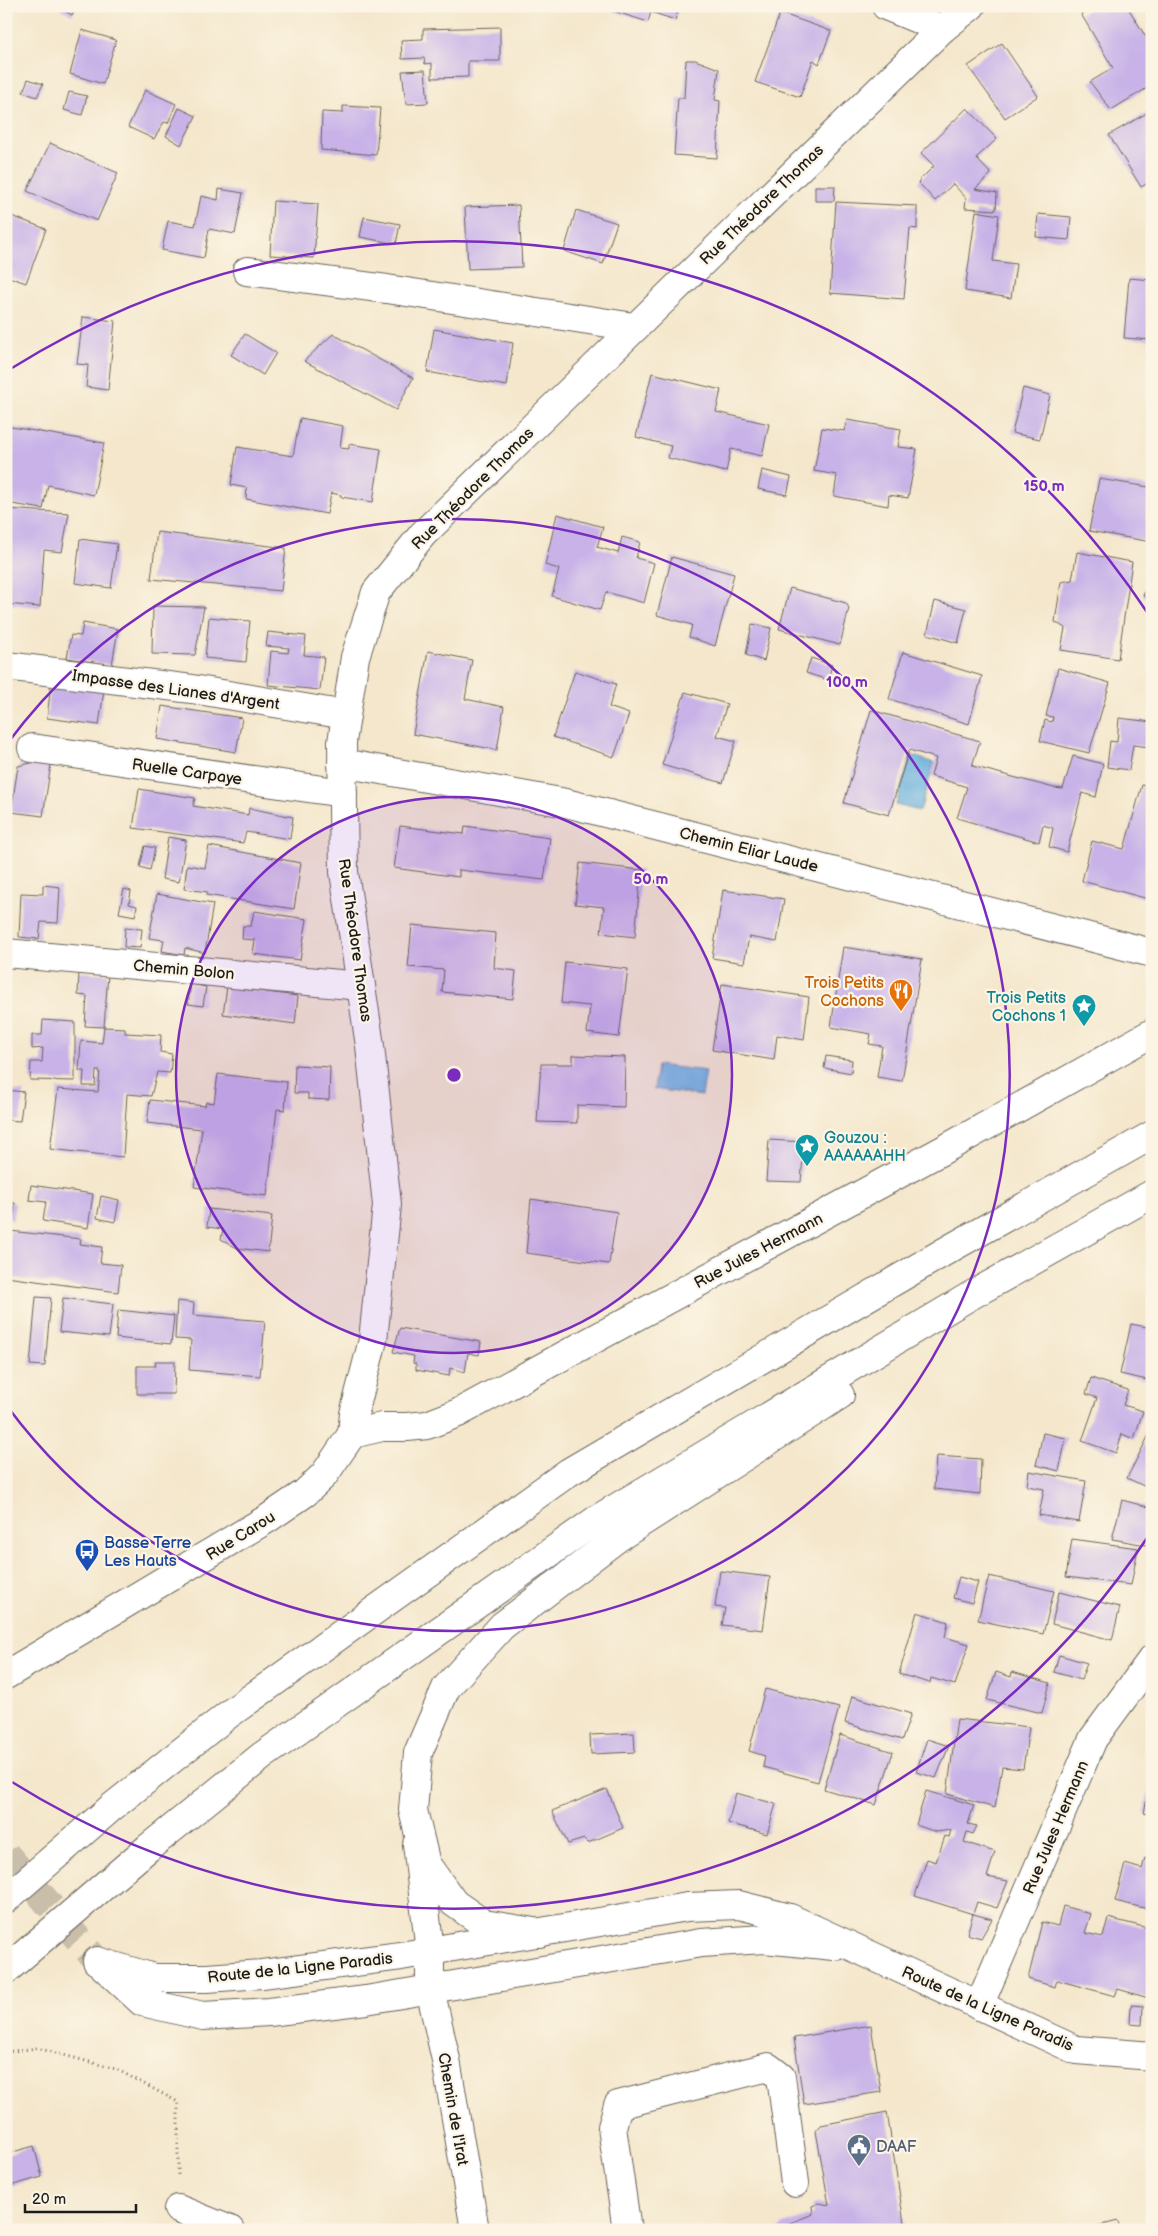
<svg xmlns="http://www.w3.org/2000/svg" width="1158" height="2236" font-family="'Balsamiq Sans',sans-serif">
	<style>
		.water { fill: #66b0de; stroke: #41667d }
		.building { fill: #c8b2e8 }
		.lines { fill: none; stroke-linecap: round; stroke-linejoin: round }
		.major-tunnel { stroke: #c9bea9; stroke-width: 28; stroke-dasharray: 28 14; stroke-linecap: butt }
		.minor-casing { stroke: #68635a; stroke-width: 30 }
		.major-casing { stroke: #68635a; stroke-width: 30 }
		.highway-casing { stroke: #68635a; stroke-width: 30 }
		.path { stroke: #68635a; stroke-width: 3; stroke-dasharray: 1 4; stroke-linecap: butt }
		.minor { stroke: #fff; stroke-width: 28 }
		.major { stroke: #fff; stroke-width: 28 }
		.highway { stroke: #fff; stroke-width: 28 }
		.ring { fill: none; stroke: #7b2cbf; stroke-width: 2.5 }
		.labels { text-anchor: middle; stroke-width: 4.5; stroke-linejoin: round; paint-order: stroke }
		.street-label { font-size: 16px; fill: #1c1c1c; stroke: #fcf5e5 }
		.food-label { font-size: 16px; fill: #c56008; stroke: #fcf5e5; text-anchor: end }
		.culture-label { font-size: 16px; fill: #0d838f; stroke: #fcf5e5; text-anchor: end }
		.transit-label { font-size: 16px; fill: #164399; stroke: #fcf5e5; text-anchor: start }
		.service-label { font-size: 16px; fill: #4e5e75; stroke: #fcf5e5; text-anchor: start }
		.centre { fill: #7b2cbf; stroke: #fcf5e5; stroke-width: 2.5 }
		.ring-label { font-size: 15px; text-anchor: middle; font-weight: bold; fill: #7b2cbf; stroke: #fcf5e5; stroke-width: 4.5; stroke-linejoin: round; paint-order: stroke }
	</style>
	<rect width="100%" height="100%" fill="#fcf5e5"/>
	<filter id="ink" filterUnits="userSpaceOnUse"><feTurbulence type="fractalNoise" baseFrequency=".02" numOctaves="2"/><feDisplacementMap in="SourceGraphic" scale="10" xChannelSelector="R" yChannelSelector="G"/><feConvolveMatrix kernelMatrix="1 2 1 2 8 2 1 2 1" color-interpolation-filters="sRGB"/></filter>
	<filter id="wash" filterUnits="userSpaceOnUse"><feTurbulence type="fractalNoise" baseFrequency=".0096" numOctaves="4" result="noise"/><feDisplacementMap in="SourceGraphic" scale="20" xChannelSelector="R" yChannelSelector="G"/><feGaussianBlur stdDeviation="1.12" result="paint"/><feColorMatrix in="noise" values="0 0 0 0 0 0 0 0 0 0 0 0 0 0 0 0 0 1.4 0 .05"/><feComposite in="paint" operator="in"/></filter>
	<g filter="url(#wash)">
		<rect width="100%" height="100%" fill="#f4e7cc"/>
		<g class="water">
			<polygon points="911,755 934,763 920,811 896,805"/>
			<polygon points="657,1065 706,1071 702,1096 654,1089"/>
		</g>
		<g id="blocks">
			<g class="building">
				<polygon points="56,6 77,6 72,15"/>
				<polygon points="604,6 680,6 675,20 651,12 648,22 604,8"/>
				<polygon points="1094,6 1127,6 1152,47 1152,85 1111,110 1090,82 1113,68 1081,14"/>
				<polygon points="780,13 831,31 819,64 813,60 800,97 755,82"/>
				<polygon points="500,27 500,61 468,61 468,77 432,78 432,63 425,64 424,58 402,59 401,40 423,39 423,29"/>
				<polygon points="82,30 116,40 103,84 70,74"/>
				<polygon points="1002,43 1038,96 1005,118 968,66"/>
				<polygon points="686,60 695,60 719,69 715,100 720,101 717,158 674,155 678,98 684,98"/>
				<polygon points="425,70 428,103 406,104 402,71"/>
				<polygon points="28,79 43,84 37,97 23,92"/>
				<polygon points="145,90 176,104 168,123 164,122 154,139 128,127"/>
				<polygon points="69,92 87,96 82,115 64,110"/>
				<polygon points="343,106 380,108 376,155 321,150 322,112 343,113"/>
				<polygon points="179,108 196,116 181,145 166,136"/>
				<polygon points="967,108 997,139 976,158 991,174 975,189 997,193 996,210 965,208 966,198 953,184 935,201 918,182 934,166 921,153"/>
				<polygon points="1152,110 1152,181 1141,187 1109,135"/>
				<polygon points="50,143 118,173 97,221 27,191"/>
				<polygon points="815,186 835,186 834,201 815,201"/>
				<polygon points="219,189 243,193 235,234 209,229 204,258 162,250 168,221 195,226 201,196 218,200"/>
				<polygon points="273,201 318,204 314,258 270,255"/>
				<polygon points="836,202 917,206 917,229 910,228 904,299 830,293"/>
				<polygon points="519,205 522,267 468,269 465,207"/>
				<polygon points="576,210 617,223 603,264 564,251"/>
				<polygon points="976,211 999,215 993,261 1016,264 1011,298 965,291"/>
				<polygon points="1038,214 1071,217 1069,240 1036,237"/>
				<polygon points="9,215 46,229 26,283 6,276 6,225"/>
				<polygon points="364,217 400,224 396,244 360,237"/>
				<polygon points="1129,278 1152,280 1152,340 1124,338"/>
				<polygon points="83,317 115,321 108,390 86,387 88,365 77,364"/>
				<polygon points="434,329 513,343 507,386 427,372"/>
				<polygon points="245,334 276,353 263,375 231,355"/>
				<polygon points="333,334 413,378 396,410 304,361"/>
				<polygon points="652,373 721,390 716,412 769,424 762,456 731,449 726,472 668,458 671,446 636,437"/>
				<polygon points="1023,388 1050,395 1040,439 1012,433"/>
				<polygon points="300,418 343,426 340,448 349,449 349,444 381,449 373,502 341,497 341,495 331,493 327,514 246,499 247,488 231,485 237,447 293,456"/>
				<polygon points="847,420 901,429 898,447 917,449 908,498 889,495 888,506 834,496 837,475 814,471 822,428 844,431"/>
				<polygon points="6,426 104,443 94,495 48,485 43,509 6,503"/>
				<polygon points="762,470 791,477 787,495 758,489"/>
				<polygon points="1099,479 1149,487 1148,496 1152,496 1152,542 1089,531"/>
				<polygon points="6,509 69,513 62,552 44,550 40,607 6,604"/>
				<polygon points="557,514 603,527 597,547 618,553 622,537 640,542 636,558 654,563 644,603 606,592 600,610 552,596 559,569 545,565"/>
				<polygon points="157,532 286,548 281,591 151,579"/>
				<polygon points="80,539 117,544 111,588 75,583"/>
				<polygon points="1077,552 1132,562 1118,659 1061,650 1065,628 1055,622 1061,582 1072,580"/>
				<polygon points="672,557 734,574 715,646 689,637 692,625 657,615"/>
				<polygon points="1152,573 1152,598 1143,596"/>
				<polygon points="790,588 846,603 849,608 840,645 779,629"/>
				<polygon points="935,601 966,609 958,643 927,634"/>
				<polygon points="153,606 204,607 195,655 152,654"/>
				<polygon points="209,617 250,621 246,662 205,658"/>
				<polygon points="83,623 118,629 112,665 67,658 71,635 81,636"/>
				<polygon points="752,624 771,628 764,661 746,655"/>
				<polygon points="268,632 306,636 304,655 324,657 320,690 268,685 271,651 288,653 289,648 266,646"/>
				<polygon points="428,651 472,660 465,699 504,707 497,750 413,734"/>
				<polygon points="903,652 982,676 969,724 889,699"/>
				<polygon points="811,658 832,665 828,680 806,673"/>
				<polygon points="1058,668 1110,683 1089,753 1040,741 1045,720 1052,722 1053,717 1046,716"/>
				<polygon points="575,671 616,684 609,707 629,714 614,757 553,737"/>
				<polygon points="51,683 104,690 99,725 47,718"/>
				<polygon points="685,692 727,704 717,736 736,741 723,783 662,765"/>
				<polygon points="162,706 242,718 236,752 157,739"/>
				<polygon points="871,710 980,741 972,766 1054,788 1063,789 1073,756 1103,764 1096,797 1082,793 1067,852 1049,847 1053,828 1043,825 1039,842 957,818 967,787 931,776 936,758 909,750 889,815 844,803"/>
				<polygon points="1119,718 1152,722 1152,764 1148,763 1150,747 1133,745 1129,770 1107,767 1110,741 1117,742"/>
				<polygon points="35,762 51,764 43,816 11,812 18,766"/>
				<polygon points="1142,785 1152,787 1152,900 1082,881 1092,841 1124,849"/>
				<polygon points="139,789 195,798 193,806 248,815 249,808 293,817 290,839 246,832 243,843 133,828"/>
				<polygon points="400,826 464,834 465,826 550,838 544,880 459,870 459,877 394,868"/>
				<polygon points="168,837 186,840 179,882 162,879"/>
				<polygon points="145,846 155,848 150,870 140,867"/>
				<polygon points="209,846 301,863 294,909 206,895 208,892 184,889 187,865 205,868"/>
				<polygon points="580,863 641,870 635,937 601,933 604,907 575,904"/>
				<polygon points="43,885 60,887 58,923 41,922 39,939 19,937 21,893 43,894"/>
				<polygon points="124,889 131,891 129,904 137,906 135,916 119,913"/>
				<polygon points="723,890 784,899 777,942 749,937 744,963 712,958"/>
				<polygon points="157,894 213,904 205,953 185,948 184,955 162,951 164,940 149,938"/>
				<polygon points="254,911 307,919 300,960 253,954 255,940 242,939 243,926 251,926"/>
				<polygon points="412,925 496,933 494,968 516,971 513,999 442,992 444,970 408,967"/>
				<polygon points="125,928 142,929 140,948 124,947"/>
				<polygon points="843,947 922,959 902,1081 877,1077 882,1046 869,1044 871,1034 831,1027"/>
				<polygon points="565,962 628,969 619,1037 587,1033 590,1006 561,1003"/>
				<polygon points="79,972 108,974 104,1027 85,1026 87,996 78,995"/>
				<polygon points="191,984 206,987 203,1006 188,1004"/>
				<polygon points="722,984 809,997 804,1040 777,1035 774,1060 712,1050"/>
				<polygon points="227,987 298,996 295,1024 223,1014"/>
				<polygon points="43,1020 75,1022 75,1081 30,1080 31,1062 42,1062 43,1048 32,1049 32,1035 42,1035"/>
				<polygon points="104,1027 125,1028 125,1033 161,1035 160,1052 172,1054 170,1073 157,1072 151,1096 127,1094 123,1157 50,1149 58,1089 98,1092 100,1071 96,1071 95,1086 83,1086 84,1071 79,1071 81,1041 102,1043"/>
				<polygon points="573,1055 625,1057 624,1107 577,1105 577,1123 537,1122 541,1064 573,1064"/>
				<polygon points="826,1056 852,1060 851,1073 824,1068"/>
				<polygon points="295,1065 330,1067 329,1100 308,1099 308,1093 294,1093"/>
				<polygon points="218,1074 287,1082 285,1110 277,1109 267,1196 194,1187 202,1129 147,1123 150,1100 205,1106 206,1102 214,1103"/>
				<polygon points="6,1090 24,1092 20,1121 6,1120"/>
				<polygon points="769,1140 804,1142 801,1182 766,1181"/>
				<polygon points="31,1185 93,1194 88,1228 43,1221 46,1202 29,1200"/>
				<polygon points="101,1196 119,1200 115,1222 97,1218"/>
				<polygon points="531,1199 617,1212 609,1264 526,1253"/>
				<polygon points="6,1202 15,1203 13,1220 6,1219"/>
				<polygon points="209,1209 272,1216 268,1252 237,1248 221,1239 223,1229 207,1227"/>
				<polygon points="10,1231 81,1239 80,1244 102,1247 100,1263 121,1265 118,1292 6,1277"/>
				<polygon points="36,1297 51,1298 45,1366 30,1365"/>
				<polygon points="63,1298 113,1304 109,1337 59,1332"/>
				<polygon points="177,1301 194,1303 193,1315 265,1321 260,1376 189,1370 191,1340 175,1339"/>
				<polygon points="118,1310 174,1316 171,1344 116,1338"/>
				<polygon points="1131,1324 1152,1328 1152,1381 1120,1374"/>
				<polygon points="400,1328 481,1342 479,1355 468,1353 465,1372 450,1368 449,1376 416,1370 416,1364 413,1363 414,1356 393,1352"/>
				<polygon points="155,1361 175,1361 174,1394 137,1394 137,1366 156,1366"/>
				<polygon points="1091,1378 1128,1390 1123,1405 1143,1411 1134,1439 1122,1434 1116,1453 1082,1441 1097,1398 1086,1394"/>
				<polygon points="1152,1429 1152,1490 1127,1478"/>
				<polygon points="1043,1433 1066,1438 1059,1471 1036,1465"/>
				<polygon points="936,1456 981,1459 980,1494 934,1489"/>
				<polygon points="1029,1471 1086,1481 1079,1522 1039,1515 1044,1489 1027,1486"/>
				<polygon points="1122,1500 1152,1508 1152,1524 1146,1545 1112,1539"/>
				<polygon points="1072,1539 1138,1548 1131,1585 1066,1577"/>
				<polygon points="720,1571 770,1577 763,1630 722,1625 725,1608 715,1607"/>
				<polygon points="989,1576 1054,1591 1043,1634 978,1620"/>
				<polygon points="959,1577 978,1582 972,1603 953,1598"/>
				<polygon points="1059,1592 1120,1607 1112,1640 1052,1624"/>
				<polygon points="917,1612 948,1622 945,1637 969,1644 955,1685 931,1678 930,1683 899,1674"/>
				<polygon points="1059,1655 1087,1663 1081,1680 1054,1672"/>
				<polygon points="996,1672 1011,1677 1012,1672 1050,1683 1042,1713 987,1700"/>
				<polygon points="765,1689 839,1708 818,1782 763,1767 765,1756 749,1751"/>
				<polygon points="852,1696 911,1714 902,1740 845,1723"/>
				<polygon points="957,1719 1029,1727 1023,1769 1002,1767 995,1808 947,1794"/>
				<polygon points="634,1733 635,1752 591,1754 590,1735"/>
				<polygon points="840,1735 893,1752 876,1805 824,1789"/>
				<polygon points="927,1739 949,1746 936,1778 916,1772"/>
				<polygon points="1151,1778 1152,1778 1152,1815 1144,1813"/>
				<polygon points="607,1789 623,1828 588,1843 584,1839 568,1844 552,1811"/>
				<polygon points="926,1791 974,1805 968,1824 977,1826 973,1834 967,1832 964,1842 995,1852 987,1877 1008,1881 997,1908 977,1902 973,1914 915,1896 927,1859 936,1862 945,1836 949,1837 951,1830 936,1832 916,1825"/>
				<polygon points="736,1793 776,1804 767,1834 728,1823"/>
				<polygon points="1145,1858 1152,1859 1152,1910 1115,1901 1125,1864 1142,1869"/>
				<polygon points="1063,1906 1091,1914 1085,1933 1103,1937 1108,1918 1152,1929 1152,1999 1118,1989 1115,1996 1057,1980 1055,1987 1028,1979 1042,1922 1058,1926"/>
				<polygon points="973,1914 992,1919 981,1938 967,1934"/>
				<polygon points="1131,2005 1143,2006 1142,2025 1130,2024"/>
				<polygon points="871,2025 881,2092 804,2104 794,2038"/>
				<polygon points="887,2112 905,2230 779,2230 782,2226 813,2214 812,2206 819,2203 829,2205 816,2131 821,2125"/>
				<polygon points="34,2146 42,2177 6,2187 6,2154"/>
				<polygon points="1118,2221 1120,2230 1086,2230 1086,2229"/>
			</g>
		</g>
	</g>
	<g filter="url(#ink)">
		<use href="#blocks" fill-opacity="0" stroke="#68635a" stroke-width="1"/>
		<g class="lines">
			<polyline class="major-tunnel" points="6,1854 97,1961"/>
			<defs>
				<g id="minor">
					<polyline points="886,6 942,29"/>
					<polyline points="247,271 387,289 634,327"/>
					<polyline points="6,666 192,689 346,715"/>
					<polyline points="32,748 343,793"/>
					<polyline points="342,763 566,803 1152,953"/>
					<polyline points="6,953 361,986"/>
					<polyline points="352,1434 354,1414 373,1340 387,1205 370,1046 344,872 342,742 355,657 376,592 423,534 942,29 971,6"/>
					<polyline points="352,1434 382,1427 407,1427 427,1425 458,1413 943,1150 1152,1033"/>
					<polyline points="6,1675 267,1519 305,1493 324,1475 352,1434"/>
					<polyline points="417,1844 430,1951 430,1989 446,2060 475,2230"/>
					<polyline points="979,2006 1093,1739 1152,1659"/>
					<polyline points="178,2209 230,2230"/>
					<polyline points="627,2230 612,2127 618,2105 768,2067 781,2077 795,2183"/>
				</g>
				<g id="major">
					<polyline points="97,1961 154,1978 207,1978 262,1974 401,1956 687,1907 739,1905 790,1918 1076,2050 1152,2056"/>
					<polyline points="102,1965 142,2002 203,2016 269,2012 366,2000 701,1943 764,1939 834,1946"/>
				</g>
				<g id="highway">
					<polyline points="6,1899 112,1807 229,1714 569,1472 944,1252 1152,1135"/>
					<polyline points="540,1933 484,1924 454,1903 426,1864 413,1810 418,1753 446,1688 502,1626 616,1539 840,1395"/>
					<polyline points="6,1970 148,1848 262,1756 599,1518 970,1296 1152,1194"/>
				</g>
			</defs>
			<use href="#minor" class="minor-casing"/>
			<use href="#major" class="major-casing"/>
			<use href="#highway" class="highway-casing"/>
			<polyline class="path" points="6,2052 37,2048 116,2069 178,2102 178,2176"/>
			<use href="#minor" class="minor"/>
			<use href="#major" class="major"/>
			<use href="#highway" class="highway"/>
		</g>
	</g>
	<circle cx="454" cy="1075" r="278" fill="#7b2cbf" fill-opacity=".12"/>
	<g class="ring">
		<circle cx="454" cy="1075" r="278"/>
		<path d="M7 744A556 556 0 1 1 7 1406"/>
		<path d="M1149 1535A834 834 0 0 1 12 1782M12 368A834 834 0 0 1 1149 615"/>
	</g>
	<defs>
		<symbol id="restaurant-pin" viewBox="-11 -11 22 30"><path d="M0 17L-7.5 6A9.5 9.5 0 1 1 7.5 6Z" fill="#e8710a" stroke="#fcf5e5"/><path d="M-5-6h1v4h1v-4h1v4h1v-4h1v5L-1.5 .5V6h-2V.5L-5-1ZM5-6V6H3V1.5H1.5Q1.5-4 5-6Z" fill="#fff"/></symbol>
		<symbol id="sight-pin" viewBox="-11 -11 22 30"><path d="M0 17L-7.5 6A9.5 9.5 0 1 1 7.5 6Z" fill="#0f9aa8" stroke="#fcf5e5"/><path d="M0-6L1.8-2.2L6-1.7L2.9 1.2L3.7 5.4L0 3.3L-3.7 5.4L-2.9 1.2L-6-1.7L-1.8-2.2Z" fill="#fff"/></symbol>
		<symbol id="bus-pin" viewBox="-11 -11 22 30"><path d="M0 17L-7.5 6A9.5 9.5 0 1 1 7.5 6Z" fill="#1a4fb4" stroke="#fcf5e5"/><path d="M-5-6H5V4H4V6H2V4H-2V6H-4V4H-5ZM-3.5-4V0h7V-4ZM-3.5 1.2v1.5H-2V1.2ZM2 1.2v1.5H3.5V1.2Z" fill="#fff"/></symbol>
		<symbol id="civic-pin" viewBox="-11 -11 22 30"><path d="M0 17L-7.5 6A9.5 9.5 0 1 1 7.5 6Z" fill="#5c6f8a" stroke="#fcf5e5"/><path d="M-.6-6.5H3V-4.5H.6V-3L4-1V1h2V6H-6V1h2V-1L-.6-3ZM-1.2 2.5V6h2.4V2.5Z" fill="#fff"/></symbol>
	</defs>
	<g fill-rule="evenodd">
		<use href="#restaurant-pin" x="887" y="977" width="28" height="38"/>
		<use href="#sight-pin" x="1070" y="992" width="28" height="38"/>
		<use href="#sight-pin" x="793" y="1132" width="28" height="38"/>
		<use href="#bus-pin" x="73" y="1537" width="28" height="38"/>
		<use href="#civic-pin" x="845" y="2132" width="28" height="38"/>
	</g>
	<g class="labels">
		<g class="street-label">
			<text transform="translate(761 204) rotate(-44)" y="6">Rue Théodore Thomas</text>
			<text transform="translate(472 488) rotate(-45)" y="6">Rue Théodore Thomas</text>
			<text transform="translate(176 689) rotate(8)" y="6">Impasse des Lianes d'Argent</text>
			<text transform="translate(187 771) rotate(8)" y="6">Ruelle Carpaye</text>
			<text transform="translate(749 849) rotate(14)" y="6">Chemin Eliar Laude</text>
			<text transform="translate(356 940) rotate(82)" y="6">Rue Théodore Thomas</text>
			<text transform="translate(184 969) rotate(5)" y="6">Chemin Bolon</text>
			<text transform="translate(758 1250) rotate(-28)" y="6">Rue Jules Hermann</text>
			<text transform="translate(240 1535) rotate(-32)" y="6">Rue Carou</text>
			<text transform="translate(1055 1827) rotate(-67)" y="6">Rue Jules Hermann</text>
			<text transform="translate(300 1967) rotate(-6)" y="6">Route de la Ligne Paradis</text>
			<text transform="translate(988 2008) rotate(24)" y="6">Route de la Ligne Paradis</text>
			<text transform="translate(454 2109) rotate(80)" y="6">Chemin de l'Irat</text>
		</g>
		<g class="food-label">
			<text x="884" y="988">Trois Petits<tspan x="884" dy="18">Cochons</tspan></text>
		</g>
		<g class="culture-label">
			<text x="1066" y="1003">Trois Petits<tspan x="1066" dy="18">Cochons 1</tspan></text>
			<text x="824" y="1143" text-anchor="start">Gouzou :<tspan x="824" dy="18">AAAAAAHH</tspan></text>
		</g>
		<g class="transit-label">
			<text x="104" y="1548">Basse Terre<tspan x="104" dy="18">Les Hauts</tspan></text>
		</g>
		<g class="service-label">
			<text x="876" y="2152">DAAF</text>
		</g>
	</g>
	<circle cx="454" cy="1075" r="8" class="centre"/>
	<g class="ring-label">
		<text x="1044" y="491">150 m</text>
		<text x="847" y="687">100 m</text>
		<text x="651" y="884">50 m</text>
	</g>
	<rect width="1158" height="2236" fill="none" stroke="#fcf5e5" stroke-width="25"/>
	<path d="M25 2204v8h111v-8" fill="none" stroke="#1c1c1c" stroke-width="2.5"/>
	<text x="32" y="2204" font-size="15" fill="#1c1c1c" stroke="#fcf5e5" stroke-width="4" paint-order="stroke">20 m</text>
</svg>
